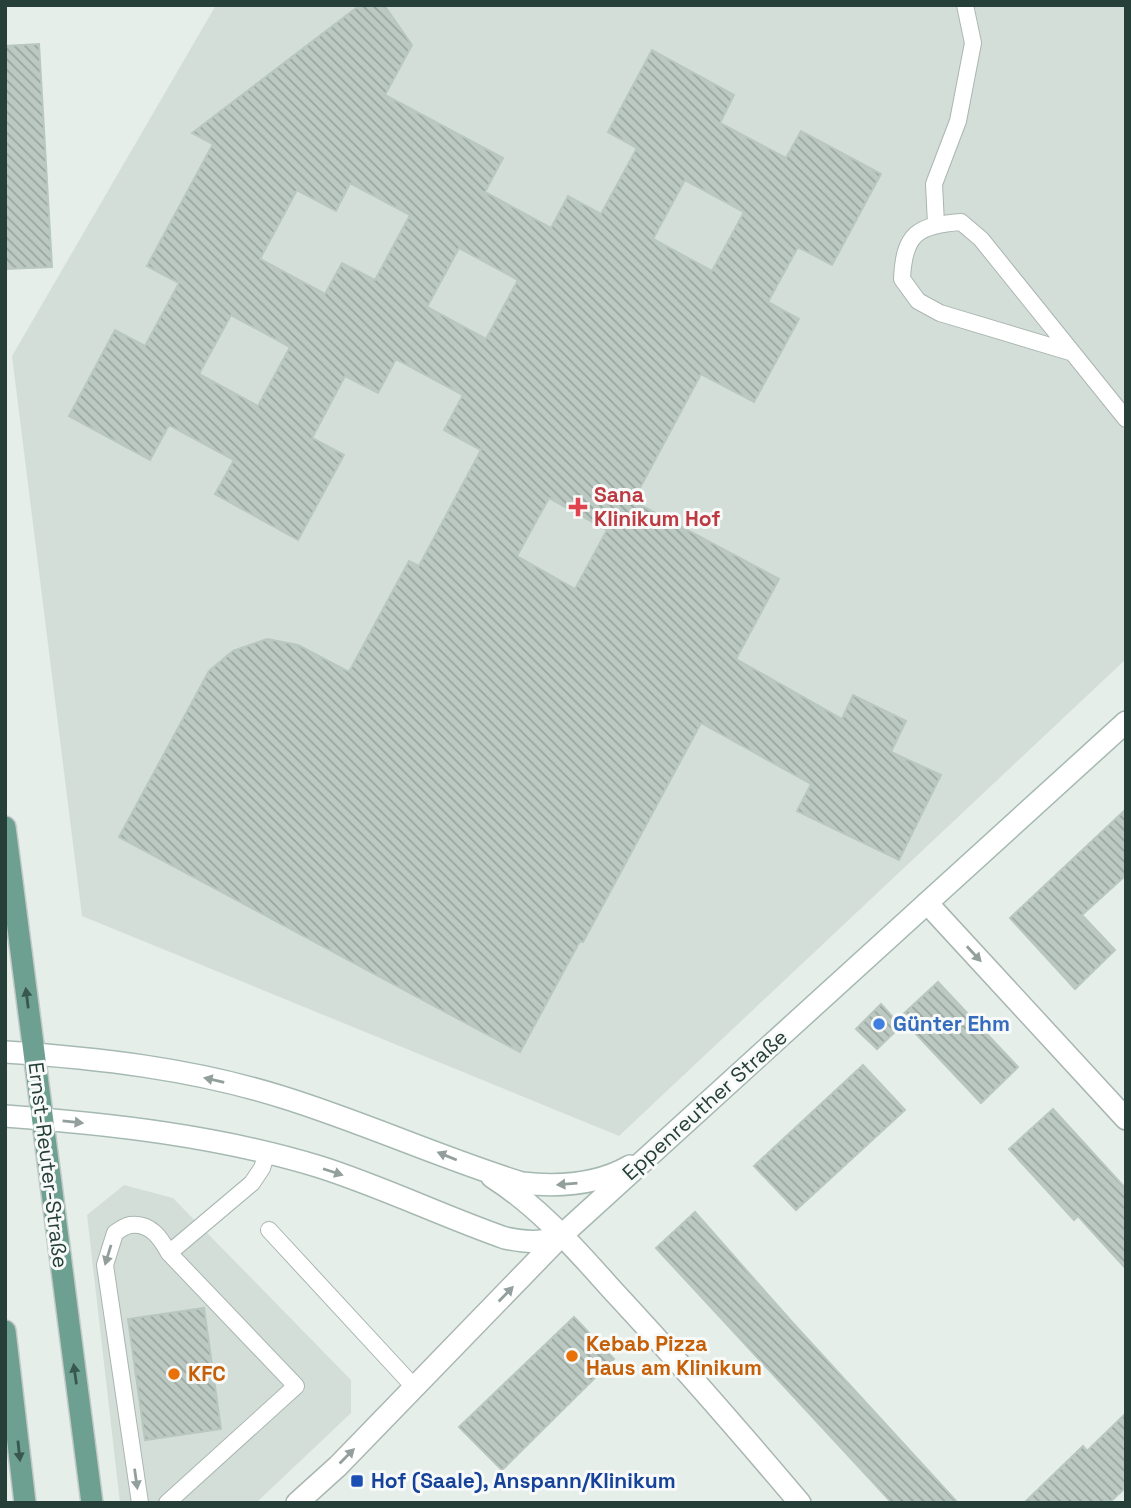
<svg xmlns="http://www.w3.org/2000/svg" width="1131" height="1508" font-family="'Space Grotesk',sans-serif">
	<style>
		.built { fill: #d4ded9 }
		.building { fill: url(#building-back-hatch); stroke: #b9c7c1; stroke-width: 2; fill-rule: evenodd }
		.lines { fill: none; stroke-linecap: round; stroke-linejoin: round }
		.service-casing { stroke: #a9b6b1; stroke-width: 18 }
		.minor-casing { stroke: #a9b6b1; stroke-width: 24 }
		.tertiary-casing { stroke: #a9b6b1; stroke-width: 24 }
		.secondary-casing { stroke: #a5b9b2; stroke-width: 24 }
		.primary-casing { stroke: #c2c9c7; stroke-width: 24 }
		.service { stroke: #fff; stroke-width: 16 }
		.minor { stroke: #fff; stroke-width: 21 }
		.tertiary { stroke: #fff; stroke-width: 21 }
		.secondary { stroke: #fff; stroke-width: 21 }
		.primary { stroke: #6ea092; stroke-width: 21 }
		.oneway { fill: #929f9c }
		.oneway2 { fill: #38574e }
		.health-dot { fill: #e0444e; stroke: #f7faf9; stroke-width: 2.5 }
		.shop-dot { fill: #3f7fe0; stroke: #f7faf9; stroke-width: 2.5 }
		.food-dot { fill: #e8710a; stroke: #f7faf9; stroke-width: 2.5 }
		.transit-dot { fill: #1a4fb4; stroke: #f7faf9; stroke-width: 2.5 }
		.labels { text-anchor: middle; stroke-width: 6; stroke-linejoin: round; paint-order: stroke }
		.health-label { font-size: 21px; font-weight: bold; fill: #be3a42; stroke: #f7faf9; text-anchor: start }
		.shop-label { font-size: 21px; font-weight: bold; fill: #366cbe; stroke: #f7faf9; text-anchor: start }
		.street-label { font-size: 21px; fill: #263f38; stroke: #f7faf9 }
		.food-label { font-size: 21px; font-weight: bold; fill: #c56008; stroke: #f7faf9; text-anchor: start }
		.transit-label { font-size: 21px; font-weight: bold; fill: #164399; stroke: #f7faf9; text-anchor: start }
	</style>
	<defs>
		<pattern id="building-back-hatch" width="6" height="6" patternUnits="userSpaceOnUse" patternTransform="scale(1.75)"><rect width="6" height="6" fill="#bcc9c3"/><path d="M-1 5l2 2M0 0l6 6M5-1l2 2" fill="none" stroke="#99a59f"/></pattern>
	</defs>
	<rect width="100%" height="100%" fill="#e6eeea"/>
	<g class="built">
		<polygon points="216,5 1126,5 1126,659 619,1136 82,916 12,356"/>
		<polygon points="124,1185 173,1198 351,1380 351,1413 256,1503 120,1503 87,1215"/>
	</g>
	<g class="building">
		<path d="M360,5H384L412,45L385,95L503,158L485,192L551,228L568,196L601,214L637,148L608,132L652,50L734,95L720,123L786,158L801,131L881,174L832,265L798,247L768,302L799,319L754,402L701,374L633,501L779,579L736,659L842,719L853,695L906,721L891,752L941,775L899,860L797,811L811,784L701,723L583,942L580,941L520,1052L119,837L209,671L233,651L267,639L298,645L349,672L409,561L419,566L481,450L444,430L463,395L396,359L378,393L345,376L312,438L344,455L298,540L215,494L234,460L169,425L150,460L69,416L115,330L145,346L179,283L147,266L213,144L192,133ZM685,180L744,212L712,271L653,239ZM350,183L410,215L375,280L342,263L325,294L260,259L297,190L336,211ZM459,248L518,280L486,339L427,307ZM231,315L290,347L258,406L199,374ZM549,498L607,530L575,589L517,556Z"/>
		<polygon points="39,44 52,267 5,269 5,46"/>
		<polygon points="1126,809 1126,875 1082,915 1115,950 1075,989 1010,918"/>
		<polygon points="938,982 1018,1067 981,1103 900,1017"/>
		<polygon points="881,1004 901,1026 877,1049 856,1029"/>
		<polygon points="863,1065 905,1110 796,1210 754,1166"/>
		<polygon points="1053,1109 1126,1189 1126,1269 1078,1216 1074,1220 1009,1149"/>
		<polygon points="695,1212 792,1322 958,1503 892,1503 656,1248"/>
		<polygon points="204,1308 221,1429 145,1440 128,1319"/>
		<polygon points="574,1317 614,1359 502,1470 459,1427"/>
		<polygon points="1126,1413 1126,1487 1109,1503 1024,1503 1083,1446 1087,1451"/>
	</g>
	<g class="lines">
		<defs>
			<g id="service">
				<polyline points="936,224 934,184 958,121 973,43 965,5"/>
				<path d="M1070,352L940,313L918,301L902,279C904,234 917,225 961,222L981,239L1126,419"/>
				<polyline points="269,1230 415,1388"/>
				<path d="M140,1503L105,1265L115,1233C119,1230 126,1226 130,1225C151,1222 161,1239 169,1253"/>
				<polyline points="167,1503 296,1386 169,1253 252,1183 262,1168 267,1153"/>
			</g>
			<g id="minor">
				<polyline points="927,903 1126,1119"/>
				<path d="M492,1177C541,1208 578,1252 616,1294C679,1362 740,1432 800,1503"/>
			</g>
			<polyline id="tertiary" points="297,1503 338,1466 562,1235"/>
			<g id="secondary">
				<path d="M5,1052C98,1058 193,1069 282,1097C363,1122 441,1158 522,1183C558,1187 597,1185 630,1166"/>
				<path d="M5,1116C111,1124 219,1136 320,1167C383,1187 442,1216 505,1238C524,1242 543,1244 562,1235L1126,722"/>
			</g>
			<g id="primary">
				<polyline points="5,827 92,1503"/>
				<polyline points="5,1331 25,1503"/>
			</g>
		</defs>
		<use href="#service" class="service-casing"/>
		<use href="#minor" class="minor-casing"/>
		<use href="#tertiary" class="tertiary-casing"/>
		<use href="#secondary" class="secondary-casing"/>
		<use href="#primary" class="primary-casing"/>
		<use href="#service" class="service"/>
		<use href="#minor" class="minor"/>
		<use href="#tertiary" class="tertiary"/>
		<use href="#secondary" class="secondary"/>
		<use href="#primary" class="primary"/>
	</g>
	<defs><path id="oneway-solid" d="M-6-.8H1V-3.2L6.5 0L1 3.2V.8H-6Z" transform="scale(1.75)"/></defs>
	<g class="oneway">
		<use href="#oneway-solid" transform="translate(974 954) rotate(47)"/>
		<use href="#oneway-solid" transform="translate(214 1080) rotate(-167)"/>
		<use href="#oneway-solid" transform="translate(73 1122) rotate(6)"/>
		<use href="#oneway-solid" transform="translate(447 1156) rotate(-158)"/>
		<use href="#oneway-solid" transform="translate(333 1172) rotate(18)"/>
		<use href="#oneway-solid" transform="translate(567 1184) rotate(175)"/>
		<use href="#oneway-solid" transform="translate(108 1255) rotate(107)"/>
		<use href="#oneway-solid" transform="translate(506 1294) rotate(-46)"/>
		<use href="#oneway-solid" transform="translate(347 1456) rotate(-45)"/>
		<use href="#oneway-solid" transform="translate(136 1479) rotate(82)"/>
	</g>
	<g class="oneway2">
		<use href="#oneway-solid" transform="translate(27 998) rotate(-97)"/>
		<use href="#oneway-solid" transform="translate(75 1374) rotate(-98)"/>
		<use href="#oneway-solid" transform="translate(19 1451) rotate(84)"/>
	</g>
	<path class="health-dot" d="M574.5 496.5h7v7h7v7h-7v7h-7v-7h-7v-7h7z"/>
	<circle class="shop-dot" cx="879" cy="1024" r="7"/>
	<g class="food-dot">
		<circle cx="572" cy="1356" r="7"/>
		<circle cx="174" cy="1374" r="7"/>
	</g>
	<rect class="transit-dot" x="350" y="1474" width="14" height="14" rx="3.5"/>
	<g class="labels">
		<g class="health-label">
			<text x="594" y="502">Sana<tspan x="594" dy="24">Klinikum Hof</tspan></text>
		</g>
		<g class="shop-label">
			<text x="893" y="1031">Günter Ehm</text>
		</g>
		<g class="street-label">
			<text transform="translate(705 1105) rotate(-42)" y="7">Eppenreuther Straße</text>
			<text transform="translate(48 1165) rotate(83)" y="7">Ernst-Reuter-Straße</text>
		</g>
		<g class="food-label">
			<text x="586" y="1351">Kebab Pizza<tspan x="586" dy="24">Haus am Klinikum</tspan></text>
			<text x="188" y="1381">KFC</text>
		</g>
		<g class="transit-label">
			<text x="371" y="1488">Hof (Saale), Anspann/Klinikum</text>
		</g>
	</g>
	<rect width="1131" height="1508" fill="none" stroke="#263f38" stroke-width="14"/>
</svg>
